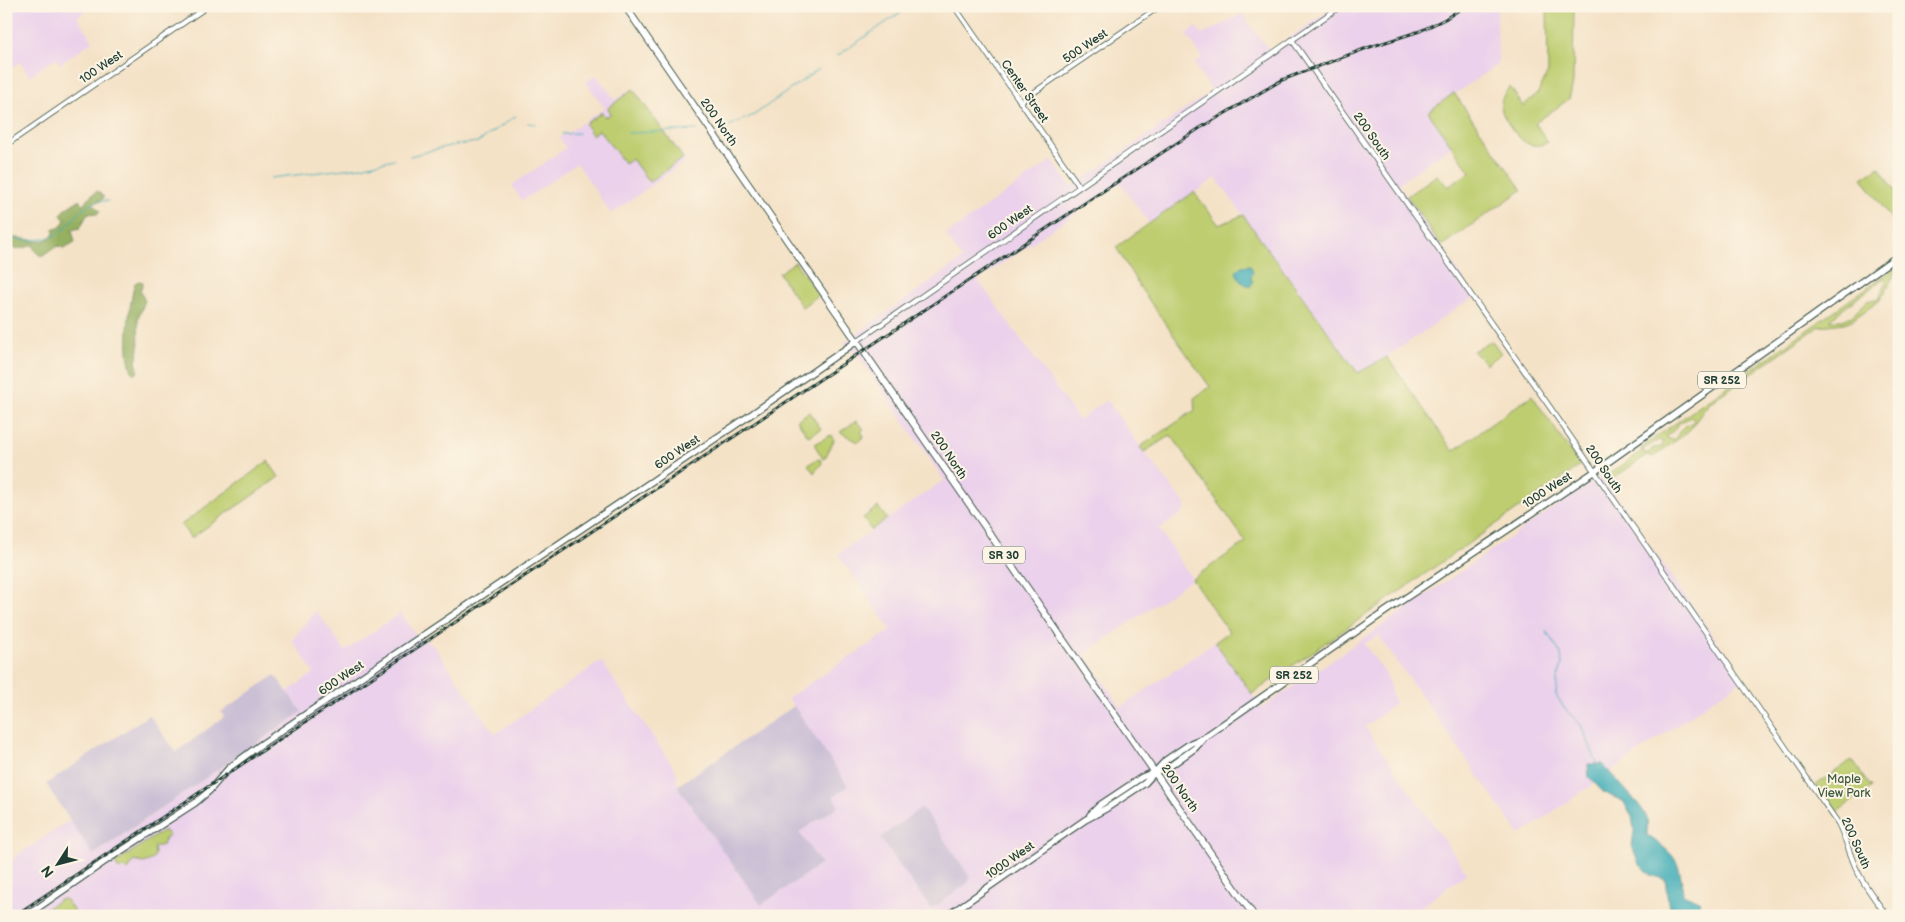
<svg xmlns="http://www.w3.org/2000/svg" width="1905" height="922" font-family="'Balsamiq Sans',sans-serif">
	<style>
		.built { fill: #ebd1eb }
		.industrial { fill: #cbbfd5 }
		.green { fill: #bdcd6f; stroke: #6e8552; fill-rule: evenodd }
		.forest { fill: #96b062; stroke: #5a764b }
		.water { fill: #3cacb7; stroke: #2e7476 }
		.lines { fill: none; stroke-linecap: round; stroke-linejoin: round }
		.stream { stroke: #3cacb7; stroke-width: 1 }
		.minor-casing { stroke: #3f564a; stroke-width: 6 }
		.major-casing { stroke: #3f564a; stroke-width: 8 }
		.highway-casing { stroke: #3f564a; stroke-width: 8 }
		.minor { stroke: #fff; stroke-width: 4.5 }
		.major { stroke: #fff; stroke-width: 5.5 }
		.highway { stroke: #fff; stroke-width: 6 }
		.rail-casing { stroke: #1f3d34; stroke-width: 3 }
		.rail { stroke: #fcf5e5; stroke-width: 1; stroke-dasharray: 4; stroke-linecap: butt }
		.labels { text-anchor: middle; stroke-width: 4; stroke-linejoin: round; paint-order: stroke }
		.shield { fill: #fcf5e5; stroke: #617469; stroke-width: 1 }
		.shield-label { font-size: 11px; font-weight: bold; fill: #1f3d34 }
		.street-label { font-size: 12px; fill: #1f3d34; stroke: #fcf5e5 }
		.park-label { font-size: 12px; fill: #3f5a40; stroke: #fcf5e5 }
	</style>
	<rect width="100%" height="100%" fill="#fcf5e5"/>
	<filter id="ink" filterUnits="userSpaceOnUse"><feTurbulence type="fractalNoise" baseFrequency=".02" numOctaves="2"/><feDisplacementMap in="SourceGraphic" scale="10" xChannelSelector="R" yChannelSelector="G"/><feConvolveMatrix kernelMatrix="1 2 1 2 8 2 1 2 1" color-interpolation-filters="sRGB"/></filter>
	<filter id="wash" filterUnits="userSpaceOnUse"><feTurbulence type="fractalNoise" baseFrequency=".0096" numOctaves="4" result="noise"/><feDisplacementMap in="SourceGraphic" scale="20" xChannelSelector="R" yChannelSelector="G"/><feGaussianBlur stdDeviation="1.12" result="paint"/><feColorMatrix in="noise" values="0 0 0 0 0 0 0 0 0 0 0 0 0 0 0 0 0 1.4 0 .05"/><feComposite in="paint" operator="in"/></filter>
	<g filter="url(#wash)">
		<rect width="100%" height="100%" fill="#f4e2c7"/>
		<g class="built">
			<polygon points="6,6 92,6 77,17 93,41 60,64 55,58 30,76 20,62 6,72"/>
			<polygon points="1328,6 1497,6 1498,64 1429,112 1452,146 1398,184 1476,297 1466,302 1387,357 1358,373 1216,178 1149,223 1120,183 978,280 1079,420 1107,400 1144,452 1185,504 1184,512 1159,529 1192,579 1085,654 1121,707 1215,642 1262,708 1601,475 1743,679 1520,835 1378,635 1364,644 1386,674 1395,704 1365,727 1467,873 1409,916 6,916 6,863 70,820 94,855 302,712 287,692 314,673 292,640 316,610 345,651 400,613 416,635 434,646 495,734 601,661 677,772 677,786 761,905 821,864 799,832 839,806 832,797 848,786 788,698 891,630 838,554 944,480 859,357 844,343 962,259 946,235 1052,160 1071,187 1212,91 1194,64 1202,57 1186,34 1196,27 1202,35 1242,14 1270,51 1330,10"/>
			<polygon points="596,75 615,100 633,88 686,161 611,214 577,163 522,201 512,185 566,148 559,138 605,108 586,82"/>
		</g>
		<g class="industrial">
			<polygon points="275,675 302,712 93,855 46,784 149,715 176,752 224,717 221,712"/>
			<polygon points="794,706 848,786 833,797 839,806 799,832 821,864 761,905 677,786"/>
			<polygon points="922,807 970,877 968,883 931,909 880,838"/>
		</g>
		<g class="green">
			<path d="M1547,6H1574L1573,83L1569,99L1535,123L1548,142C1532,151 1521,141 1512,129C1501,113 1495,102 1510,87L1523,106L1538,93L1548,72Z"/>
			<polygon points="633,89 683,158 649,182 632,159 625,164 599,130 592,135 585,124 602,112 605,117 611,114 608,108"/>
			<polygon points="1454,93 1522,190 1441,246 1407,196 1437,175 1448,187 1470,172 1428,112"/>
			<polygon points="1879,167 1899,196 1899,217 1893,221 1862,178"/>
			<polygon points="1194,192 1219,225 1243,215 1358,373 1387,357 1453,451 1532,395 1580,466 1252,694 1215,642 1229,632 1192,579 1246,542 1171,435 1144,452 1140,447 1195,410 1194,398 1210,387 1141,289 1116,247"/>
			<polygon points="795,262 819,295 802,307 779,273"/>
			<path d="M1899,265L1884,294L1879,301L1852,320L1844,323L1820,326L1812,331L1709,403L1688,432L1653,457L1647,455L1609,481L1606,477L1641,452L1642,447ZM1884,278L1887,281L1879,298L1867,301L1852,316L1843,320H1830L1831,318ZM1691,417L1694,420C1691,425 1688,423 1684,427C1678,431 1679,436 1673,440L1667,438V435L1673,431L1678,424ZM1659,440L1663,442L1662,447L1653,448L1649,453H1644L1643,449Z"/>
			<polygon points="1492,341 1501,353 1486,364 1473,351"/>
			<polygon points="809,412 821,429 808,436 797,420"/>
			<polygon points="856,421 864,429 861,431 864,436 858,442 840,432"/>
			<polygon points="831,435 834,440 825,458 823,459 814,444"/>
			<polygon points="817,459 821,460 822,463 814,473 808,465"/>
			<polygon points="268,461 279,477 191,538 181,525"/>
			<polygon points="878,507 887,519 871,530 863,518"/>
			<polygon points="1852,760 1871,787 1836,813 1816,785"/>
			<polygon points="164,830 169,836 166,837 163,845 154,847 155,854 153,859 144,863 134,861 128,870 122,868 119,870 115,863"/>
			<polygon points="63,899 66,900 77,916 36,916 59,900"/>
		</g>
		<g class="forest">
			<path d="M97,191L103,196V199L92,204L100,211L98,214L88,213L80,228L72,230L75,242L64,248L58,246L41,256L36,252L32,244C24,250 16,249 6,247V239C28,234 39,250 54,234V228H60L65,220L61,215L65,209L79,200L82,205L84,204L87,199Z"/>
			<path d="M139,281L143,282L140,291L145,301L138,318L139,349L136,362L138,369L137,373H133C123,353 129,304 135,283Z"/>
		</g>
		<g class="water">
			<polygon points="1250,265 1253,271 1251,277 1253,282 1250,287 1240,281 1236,272 1241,266"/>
			<path d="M1588,764H1603C1611,776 1646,808 1647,819C1648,824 1647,830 1647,835C1675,855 1680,858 1683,894L1700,901L1695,916H1670L1665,879L1650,875L1639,864L1632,846L1634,831L1632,816L1623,801L1604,793L1589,777Z"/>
		</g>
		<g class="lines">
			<g class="stream">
				<polyline points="837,56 910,6"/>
				<polyline points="528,123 535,124"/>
				<polyline points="724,128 754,115 819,69"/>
				<polyline points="628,133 697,130"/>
				<polyline points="562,134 579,133"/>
				<polyline points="410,156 449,146 478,142 516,116"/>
				<polyline points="271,178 361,167 394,159"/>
				<path d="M6,238C21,240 39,242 53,236C73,228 79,199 108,201"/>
				<polyline points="1546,631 1561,654 1562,665 1557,681 1556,695 1565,709 1581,725 1598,765"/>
			</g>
		</g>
	</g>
	<g filter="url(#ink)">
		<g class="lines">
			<defs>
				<g id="minor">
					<polyline points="954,6 1079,186"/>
					<path d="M1292,40L1554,413L1838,823C1845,837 1849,852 1855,866C1863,885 1876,900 1887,916"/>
					<polyline points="1020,102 1160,6"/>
					<polyline points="6,145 208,6"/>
					<polyline points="857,341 1341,6"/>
				</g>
				<g id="major">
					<polyline points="1090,815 1100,805 1142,777 1170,766 1195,748 1202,740"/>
					<polyline points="26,916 107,860 195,803 209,791 229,768 260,745 746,418 857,341"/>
					<polyline points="947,916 1085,820 1107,808 1145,783 1166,760 1191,743 1203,738 1386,611 1594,472 1899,255"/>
				</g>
				<polyline id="highway" points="625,6 1254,916"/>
			</defs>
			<use href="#minor" class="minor-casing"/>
			<use href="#major" class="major-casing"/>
			<use href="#highway" class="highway-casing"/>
			<use href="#minor" class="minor"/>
			<use href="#major" class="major"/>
			<use href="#highway" class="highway"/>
			<defs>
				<polyline id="rail" points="14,916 1097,195 1200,128 1282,80 1367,48 1420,31 1445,19 1465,6"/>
			</defs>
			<use href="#rail" class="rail-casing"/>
			<use href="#rail" class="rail"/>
		</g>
	</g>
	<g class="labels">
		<g class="shield">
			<rect x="1698" y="371.5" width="48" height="17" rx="4"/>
			<rect x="983" y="546.5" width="42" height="17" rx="4"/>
			<rect x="1270" y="666.5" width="48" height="17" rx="4"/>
		</g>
		<g class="shield-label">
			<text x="1722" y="384">SR 252</text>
			<text x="1004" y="559">SR 30</text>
			<text x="1294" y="679">SR 252</text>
		</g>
		<g class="street-label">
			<text transform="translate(1085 46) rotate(-34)" y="4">500 West</text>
			<text transform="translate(101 67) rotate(-34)" y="4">100 West</text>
			<text transform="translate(1025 91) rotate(55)" y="4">Center Street</text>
			<text transform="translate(719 122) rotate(55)" y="4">200 North</text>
			<text transform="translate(1372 136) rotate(55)" y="4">200 South</text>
			<text transform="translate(1010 222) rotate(-35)" y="4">600 West</text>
			<text transform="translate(677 452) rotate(-34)" y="4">600 West</text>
			<text transform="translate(949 455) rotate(56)" y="4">200 North</text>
			<text transform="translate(1604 469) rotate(56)" y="4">200 South</text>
			<text transform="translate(1547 490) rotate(-33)" y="4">1000 West</text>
			<text transform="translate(341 678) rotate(-34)" y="4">600 West</text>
			<text transform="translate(1180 788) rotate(55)" y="4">200 North</text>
			<text transform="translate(1856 843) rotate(66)" y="4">200 South</text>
			<text transform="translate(1010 860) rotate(-35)" y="4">1000 West</text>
		</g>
		<g class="park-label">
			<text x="1844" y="783">Maple<tspan x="1844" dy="14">View Park</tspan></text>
		</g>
	</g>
	<rect width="1905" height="922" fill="none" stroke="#fcf5e5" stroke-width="25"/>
	<g transform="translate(58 864) rotate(234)" stroke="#fcf5e5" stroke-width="4" paint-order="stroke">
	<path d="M0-4L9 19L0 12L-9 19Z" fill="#1f3d34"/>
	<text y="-8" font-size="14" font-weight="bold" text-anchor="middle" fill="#1f3d34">N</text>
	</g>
</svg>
